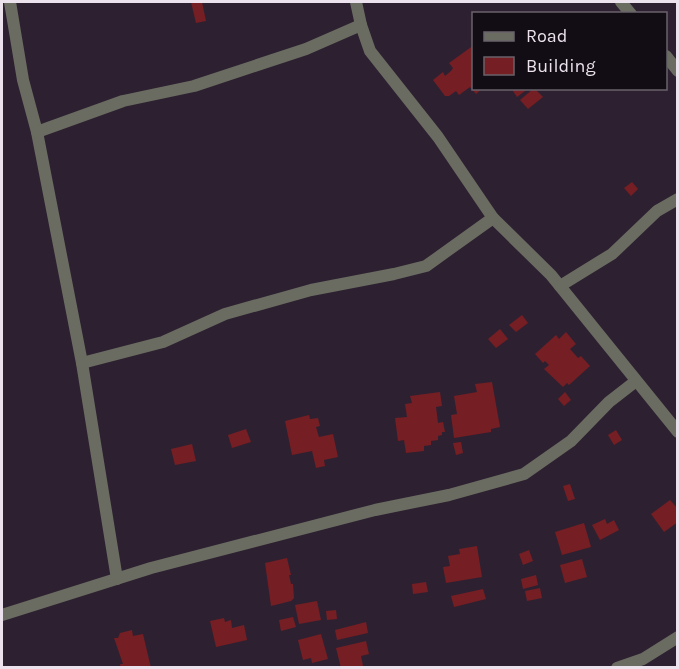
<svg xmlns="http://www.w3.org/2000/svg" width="679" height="669" font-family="Karla,sans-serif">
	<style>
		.building { fill: #751e23 }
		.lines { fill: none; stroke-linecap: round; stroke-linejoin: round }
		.street { stroke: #6a6c61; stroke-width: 12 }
	</style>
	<rect width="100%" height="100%" fill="#2d2131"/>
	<g class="building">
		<polygon points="191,2 202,2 206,21 196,23"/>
		<polygon points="474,45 474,88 483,88 476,94 470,87 459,95 456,91 449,96 445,96 433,80 443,72 445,76 451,71 453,68 449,63"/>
		<polygon points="511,88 529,88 517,97"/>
		<polygon points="534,88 543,97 528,109 520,100"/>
		<polygon points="632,182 638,189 631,196 624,188"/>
		<polygon points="522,315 528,323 516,332 509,325"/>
		<polygon points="500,329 508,339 496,348 488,339"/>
		<polygon points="566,332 576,344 570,349 578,358 581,356 590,366 569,385 567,383 563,387 544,369 549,365 545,361 543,363 535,354 556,335 559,339"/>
		<polygon points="492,382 500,427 491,429 491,432 454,438 451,415 457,414 454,396 477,392 475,384"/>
		<polygon points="440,392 442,406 436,407 438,423 443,422 445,432 442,432 442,435 438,436 438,440 431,441 431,445 424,446 424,451 406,453 404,440 398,441 395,418 407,417 405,404 412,403 410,396"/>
		<polygon points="565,392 571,400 564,406 558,399"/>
		<polygon points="309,415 310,419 318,418 320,426 316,427 319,437 333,434 338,457 324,460 325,466 316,468 312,451 292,455 285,421"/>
		<polygon points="246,429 251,442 232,448 228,435"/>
		<polygon points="616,430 622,440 614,445 608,435"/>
		<polygon points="461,442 463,453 456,455 453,443"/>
		<polygon points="192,444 196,461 175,465 171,449"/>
		<polygon points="570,484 575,499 568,501 563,486"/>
		<polygon points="670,500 678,509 678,522 664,532 651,514"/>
		<polygon points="605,519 607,524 614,520 619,530 600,540 592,525"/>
		<polygon points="584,523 591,547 562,555 555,532"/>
		<polygon points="477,546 482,577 446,583 443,567 450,566 448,556 460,554 459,549"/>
		<polygon points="529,550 533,561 523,565 519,554"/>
		<polygon points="287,558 291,575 289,575 291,584 293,584 294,598 291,601 271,606 265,563"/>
		<polygon points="582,559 587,577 565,583 560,565"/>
		<polygon points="536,575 538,585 523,589 521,579"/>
		<polygon points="426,582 428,592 413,594 412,584"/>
		<polygon points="540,588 542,598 527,601 525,591"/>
		<polygon points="483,589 486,599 454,607 451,596"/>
		<polygon points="317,601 321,620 299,624 295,605"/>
		<polygon points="336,610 337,619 327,620 326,611"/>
		<polygon points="293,617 296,627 281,631 279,620"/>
		<polygon points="224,618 225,622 231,620 232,628 244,625 247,640 216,647 210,621"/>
		<polygon points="366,622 368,633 337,640 335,630"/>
		<polygon points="132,630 133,636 143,634 151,668 121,668 120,664 123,664 114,638 118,638 120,633"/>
		<polygon points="321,634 328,659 312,663 311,658 303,660 298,640"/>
		<polygon points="366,641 369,654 361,656 363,666 341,668 336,648"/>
	</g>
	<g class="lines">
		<g class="street">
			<polyline points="10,2 23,80 37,132 82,363 117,579"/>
			<polyline points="356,2 361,25 370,51 438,137 493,218 551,275 678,432"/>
			<polyline points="621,2 631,14"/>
			<polyline points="666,56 678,71"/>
			<polyline points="37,132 123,101 194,86 306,49 361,25"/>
			<polyline points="560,286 612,254 657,211 678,199"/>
			<polyline points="82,363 163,342 225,314 311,290 394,274 426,266 493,218"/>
			<polyline points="2,615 151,568 375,510 449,495 524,474 571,441 609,402 636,381"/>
			<polyline points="617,668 643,659 678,637"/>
		</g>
	</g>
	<rect width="679" height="669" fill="none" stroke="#ebe2ed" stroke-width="6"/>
	<rect x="472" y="12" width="195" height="78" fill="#120d14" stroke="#69626b" stroke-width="1.5"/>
	<rect x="484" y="32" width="30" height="9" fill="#6a6c61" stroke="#69626b" stroke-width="1.5"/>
	<text x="526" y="42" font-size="18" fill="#ebe2ed">Road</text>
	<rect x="484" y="57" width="30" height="18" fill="#751e23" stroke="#69626b" stroke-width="1.5"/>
	<text x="526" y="72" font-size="18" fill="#ebe2ed">Building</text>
</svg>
